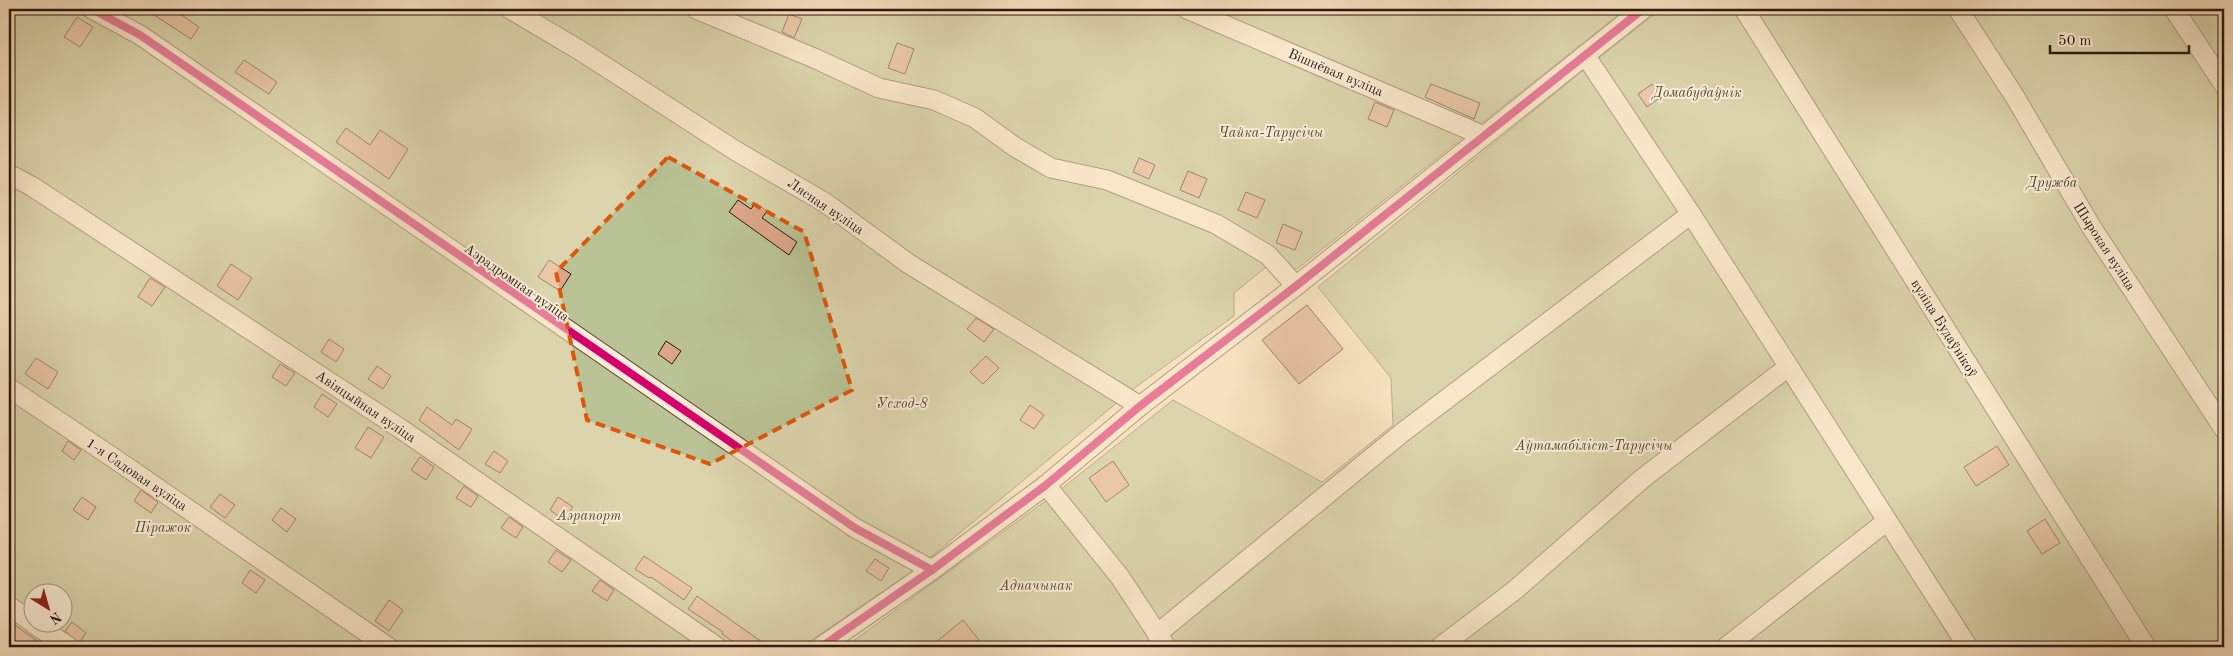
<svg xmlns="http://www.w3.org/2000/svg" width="2233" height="656" font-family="'Old Standard TT',serif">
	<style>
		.green { fill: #bac395; stroke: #736e52; fill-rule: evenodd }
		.building { fill: #dca789; stroke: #2c180f }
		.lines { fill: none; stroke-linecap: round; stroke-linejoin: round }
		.minor-casing { stroke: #5f4a3b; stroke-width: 21 }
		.minor { stroke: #faecd6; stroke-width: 19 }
		.cycleway-casing { stroke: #faecd6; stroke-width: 11 }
		.cycleway { stroke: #d6006c; stroke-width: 8 }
		.marked { fill: none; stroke: #df560c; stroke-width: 4; stroke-dasharray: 10 6; stroke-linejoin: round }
		.labels { text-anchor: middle; stroke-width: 4; stroke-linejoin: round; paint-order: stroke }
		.street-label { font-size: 14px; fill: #2c180f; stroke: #faecd6 }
		.park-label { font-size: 14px; font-style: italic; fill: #574b37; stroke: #faecd6 }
	</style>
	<rect width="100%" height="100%" fill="#f7e1c0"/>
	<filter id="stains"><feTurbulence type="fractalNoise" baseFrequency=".004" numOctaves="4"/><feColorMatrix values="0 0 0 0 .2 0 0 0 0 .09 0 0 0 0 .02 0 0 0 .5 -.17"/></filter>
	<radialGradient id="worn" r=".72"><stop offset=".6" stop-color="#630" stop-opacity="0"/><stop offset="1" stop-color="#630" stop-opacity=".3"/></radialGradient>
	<g class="green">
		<path d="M9,9H1626L1297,269L1265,268L1234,293V316L1136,387L915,570L801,647H9ZM32,594H62V624H32Z"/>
		<polygon points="1661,9 2224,9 2224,647 845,647 1051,497 1173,400 1322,482 1393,425 1391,378 1318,287 1587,67"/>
	</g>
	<g class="building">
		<polygon points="145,9 173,9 199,27 191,39"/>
		<polygon points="789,14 802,19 794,38 782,32"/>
		<polygon points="77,17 93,27 80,47 64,37"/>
		<polygon points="897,43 914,49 905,74 888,68"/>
		<polygon points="244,60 277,82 269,94 235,72"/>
		<polygon points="1431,84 1480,103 1474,119 1425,97"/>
		<polygon points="1652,84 1661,97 1647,107 1638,94"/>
		<polygon points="1375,102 1394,110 1387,127 1368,119"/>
		<polygon points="346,128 370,145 380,130 408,149 389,179 336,142"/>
		<polygon points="1139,158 1155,165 1149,179 1133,172"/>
		<polygon points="1188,171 1207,179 1199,198 1180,190"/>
		<polygon points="1246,192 1265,200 1257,218 1238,210"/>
		<polygon points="738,200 751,209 755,203 767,211 762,218 797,242 789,255 729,212"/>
		<polygon points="1283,224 1302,232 1295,250 1276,243"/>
		<polygon points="549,260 571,274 560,291 538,277"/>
		<polygon points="231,264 252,278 238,300 217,286"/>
		<polygon points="150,278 165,287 152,306 138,297"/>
		<polygon points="1307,305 1343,349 1299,384 1262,340"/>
		<polygon points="976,318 994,329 984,342 967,329"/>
		<polygon points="329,339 344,349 336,362 321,352"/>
		<polygon points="666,341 681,351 672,364 658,354"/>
		<polygon points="986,356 999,368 983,384 970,372"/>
		<polygon points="36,358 58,372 48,389 25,374"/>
		<polygon points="280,364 295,373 286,386 272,377"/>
		<polygon points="377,366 391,376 383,389 368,379"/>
		<polygon points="322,394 337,404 328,417 314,407"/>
		<polygon points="1030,405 1044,415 1034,429 1020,420"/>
		<polygon points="427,407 452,425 456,419 472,429 459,450 419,420"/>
		<polygon points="368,427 384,437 371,458 355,448"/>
		<polygon points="68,441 81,450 74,460 62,451"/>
		<polygon points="1997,446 2009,465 1976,486 1964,467"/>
		<polygon points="494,451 508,461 500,473 485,464"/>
		<polygon points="420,457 434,467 426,480 411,470"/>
		<polygon points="1113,461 1129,485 1106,502 1089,478"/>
		<polygon points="464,486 478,496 471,507 456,498"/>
		<polygon points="141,490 158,502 151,513 134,501"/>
		<polygon points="220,494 235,505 225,518 210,507"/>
		<polygon points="82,497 96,507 88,520 73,510"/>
		<polygon points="558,497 573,507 564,520 550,510"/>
		<polygon points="281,508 296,519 287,532 272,520"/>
		<polygon points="509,517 523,527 516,538 501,528"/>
		<polygon points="2045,519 2060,543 2042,554 2027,531"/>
		<polygon points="556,550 571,560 562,572 548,562"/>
		<polygon points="644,556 692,588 684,600 651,577 649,578 635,569"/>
		<polygon points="875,559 889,568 881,581 866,571"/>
		<polygon points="250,570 265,580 256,593 242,583"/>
		<polygon points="600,580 614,590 607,601 592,591"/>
		<polygon points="697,596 711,606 769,647 741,647 722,634 723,632 688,609"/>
		<polygon points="389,600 403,610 389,631 375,621"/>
		<polygon points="963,620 979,640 971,647 930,647"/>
		<polygon points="72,622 86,633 79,643 65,631"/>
		<polygon points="16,626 46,647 14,647 9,644 9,637"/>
	</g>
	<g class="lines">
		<defs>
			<g id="minor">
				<polyline points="92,9 140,35 855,528 932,570"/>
				<polyline points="510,9 581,51 736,151 824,202 909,264 1140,406"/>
				<polyline points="696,9 814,58 879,88 934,100 975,118 1015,147 1051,168 1107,180 1216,224 1268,255 1296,286"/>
				<polyline points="1187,9 1484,136"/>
				<polyline points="1744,9 2146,647"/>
				<polyline points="1958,9 2015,97 2092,228 2224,429"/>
				<polyline points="2174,9 2224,85"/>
				<polyline points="1585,55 1691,214 1968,647"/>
				<polyline points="9,174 33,187 401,429 717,647"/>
				<polyline points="9,388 118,461 388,647"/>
				<polyline points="1046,485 1120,577 1166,647"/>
				<polyline points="9,606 32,622"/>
				<polyline points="34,624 69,647"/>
				<polyline points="1157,634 1403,432 1691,214"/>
				<polyline points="821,647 932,570 1046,485 1140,406 1296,286 1643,9"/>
				<polyline points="1440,647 1515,590 1643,478 1788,367"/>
				<polyline points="1726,647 1887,521"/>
			</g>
		</defs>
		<use href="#minor" class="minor-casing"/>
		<use href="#minor" class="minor"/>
		<defs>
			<g id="cycleway">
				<polyline points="92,9 140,35 855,528 932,570"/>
				<polyline points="821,647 932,570 1046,485 1140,406 1296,286 1643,9"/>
			</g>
		</defs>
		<use href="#cycleway" class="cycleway-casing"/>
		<use href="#cycleway" class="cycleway"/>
	</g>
	<path d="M0 0H2233V656H0ZM668,157L804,232L852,390L710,464L587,420L556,272Z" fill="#f7e1c0" fill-opacity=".55" fill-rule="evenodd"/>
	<path class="marked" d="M668,157L804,232L852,390L710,464L587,420L556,272Z"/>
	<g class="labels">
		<g class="street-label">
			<text transform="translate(1336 72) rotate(23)" y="5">Вішнёвая вуліца</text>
			<text transform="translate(826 206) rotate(34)" y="5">Лясная вуліца</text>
			<text transform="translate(2105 246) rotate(57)" y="5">Шырокая вуліца</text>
			<text transform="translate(517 282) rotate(35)" y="5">Аэрадромная вуліца</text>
			<text transform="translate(1945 328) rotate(58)" y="5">вуліца Будаўнікоў</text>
			<text transform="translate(366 406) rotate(34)" y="5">Авіяцыйная вуліца</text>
			<text transform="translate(137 474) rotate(34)" y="5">1-я Садовая вуліца</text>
		</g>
		<g class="park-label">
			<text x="1697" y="97">Домабудаўнік</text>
			<text x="1271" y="137">Чайка-Тарусічы</text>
			<text x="2052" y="187">Дружба</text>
			<text x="902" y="408">Усход-8</text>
			<text x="1594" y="450">Аўтамабіліст-Тарусічы</text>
			<text x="589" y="520">Аэрапорт</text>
			<text x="163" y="532">Піражок</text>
			<text x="1036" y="590">Адпачынак</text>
		</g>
	</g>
	<rect width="2233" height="656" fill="none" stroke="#f7e1c0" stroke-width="30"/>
	<rect x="10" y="10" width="2213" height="636" fill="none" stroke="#2c180f" stroke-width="2.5"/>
	<rect x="15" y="15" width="2203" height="626" fill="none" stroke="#2c180f"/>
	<g transform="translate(48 608) rotate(143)"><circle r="24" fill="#faecd6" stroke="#a89786"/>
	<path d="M0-4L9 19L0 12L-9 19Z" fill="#8f2418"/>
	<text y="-8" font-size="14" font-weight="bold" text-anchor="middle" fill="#2c180f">N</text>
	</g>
	<path d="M2050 45v8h139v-8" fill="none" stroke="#2c180f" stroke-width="2.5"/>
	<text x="2058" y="45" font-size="15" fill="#2c180f" stroke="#faecd6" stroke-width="4" paint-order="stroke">50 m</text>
	<rect width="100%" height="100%" filter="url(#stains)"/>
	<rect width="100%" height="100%" fill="url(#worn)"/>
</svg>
